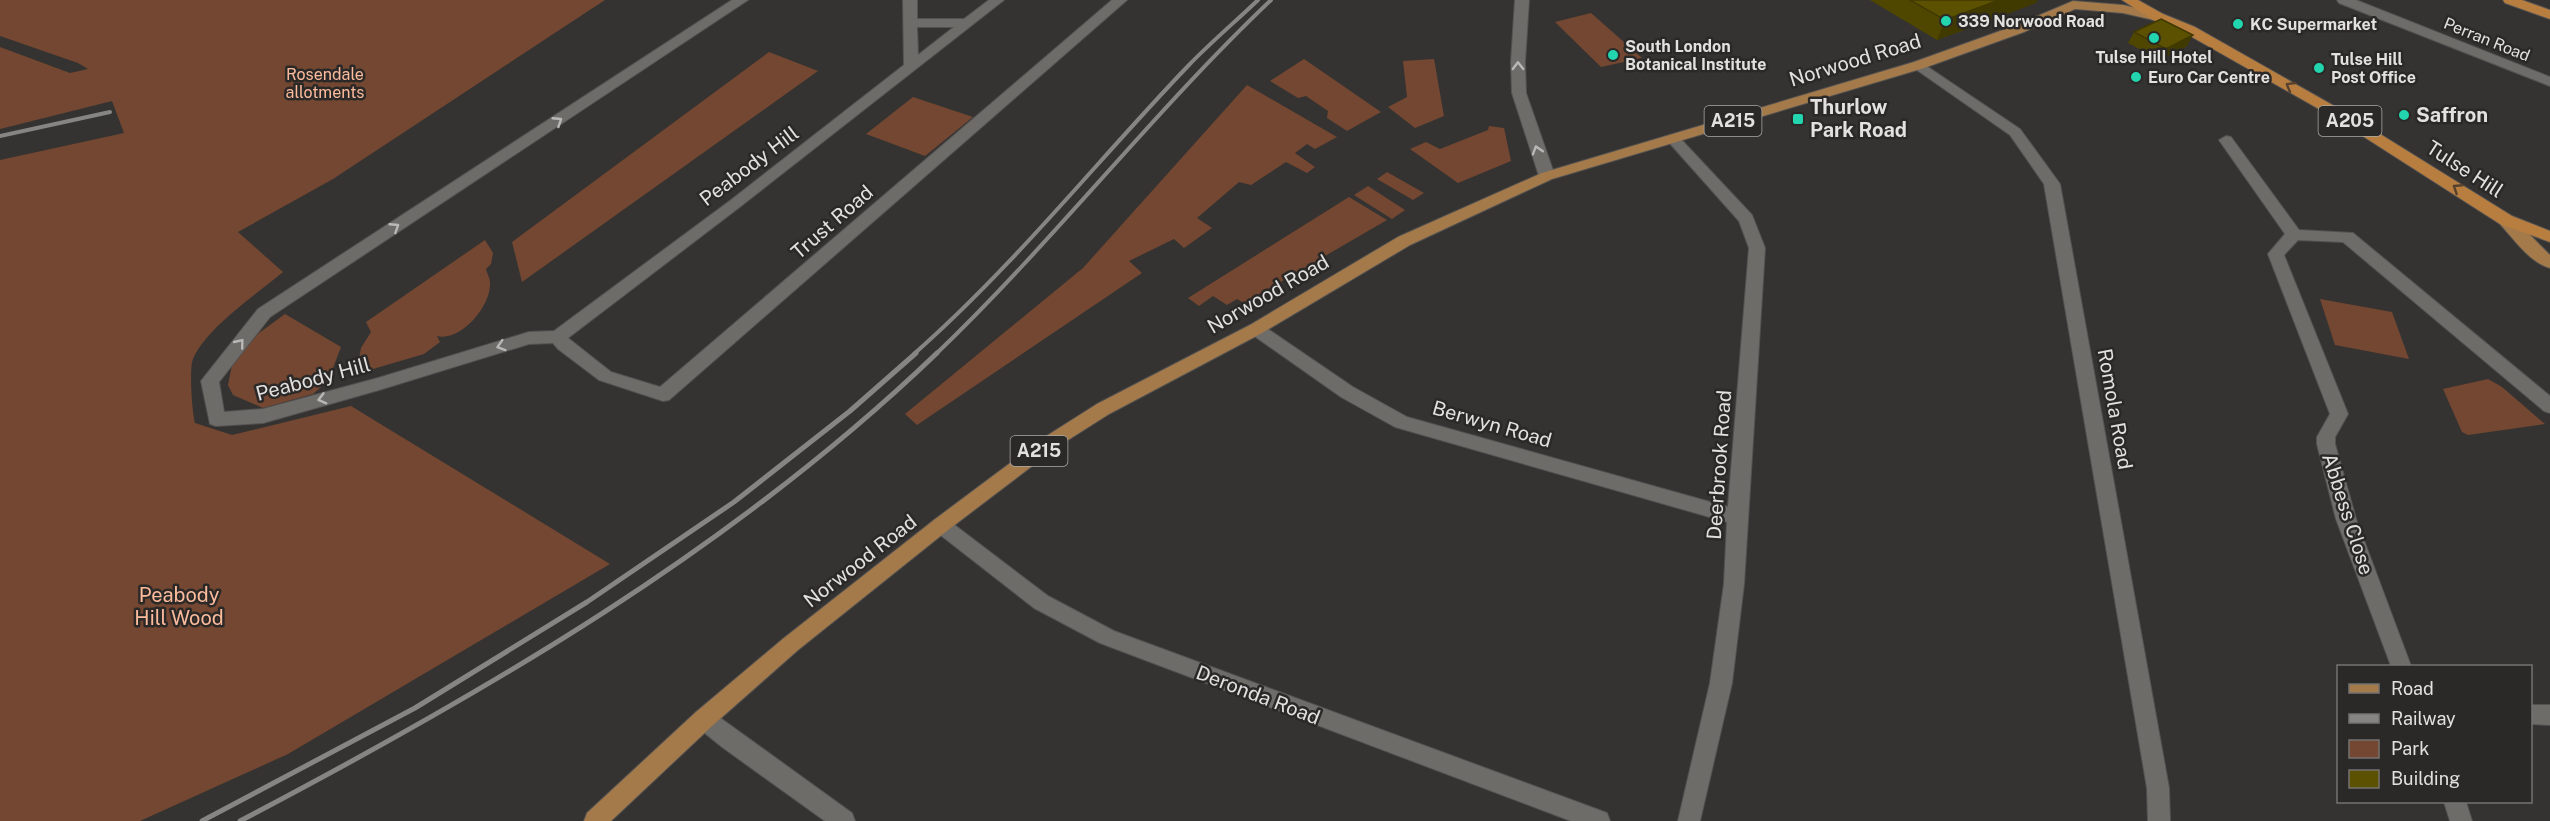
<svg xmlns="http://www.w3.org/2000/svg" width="2550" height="821" font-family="'Public Sans',sans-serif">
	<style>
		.green { fill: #734731 }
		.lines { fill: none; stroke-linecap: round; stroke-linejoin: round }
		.minor-casing { stroke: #535251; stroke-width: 2 }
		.primary-casing { stroke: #535251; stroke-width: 2 }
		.trunk-casing { stroke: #535251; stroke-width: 2 }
		.minor { fill: #6e6c69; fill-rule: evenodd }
		.primary { fill: #a57a4a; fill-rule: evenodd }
		.trunk { fill: #b87e40; fill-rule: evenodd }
		.rail-far1 { stroke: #878584; stroke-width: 4 }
		.rail { stroke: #878584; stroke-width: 5 }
		.wall { fill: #4f4600 }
		.shaded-wall { fill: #403900 }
		.building { fill: #5c5100; stroke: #403900; stroke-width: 1.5 }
		.oneway { stroke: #b9b8b6 }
		.oneway2 { stroke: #55422e }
		.poi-dot { fill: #23d5af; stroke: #2b2927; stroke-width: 2 }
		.labels { text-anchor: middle; stroke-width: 5; stroke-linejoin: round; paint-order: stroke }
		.far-poi-label { font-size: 16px; font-weight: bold; fill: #e2e1e0; stroke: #2b2927; text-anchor: start }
		.far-street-label { font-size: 16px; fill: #e2e1e0; stroke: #2b2927 }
		.far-park-label { font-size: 16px; fill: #fcbb9c; stroke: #2b2927 }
		.shield { fill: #2b2927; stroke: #abaaa8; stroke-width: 1.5 }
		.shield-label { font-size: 18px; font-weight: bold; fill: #e2e1e0 }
		.street-label { font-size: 20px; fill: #e2e1e0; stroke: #2b2927 }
		.poi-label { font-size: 20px; font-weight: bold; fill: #e2e1e0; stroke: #2b2927; text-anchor: start }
		.park-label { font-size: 20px; fill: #fcbb9c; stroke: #2b2927 }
	</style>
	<rect width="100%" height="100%" fill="#353331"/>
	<g class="green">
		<path d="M0,0H605L333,179L238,232L283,272C257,294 206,328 193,359C189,368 192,412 195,423L232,435L351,406L610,564L288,754L140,821H0V160L124,133L112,101L0,129V47L70,73L88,69L78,63L0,36Z"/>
		<polygon points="1591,13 1642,58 1601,67 1555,22"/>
		<polygon points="769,52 818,71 522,282 512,242"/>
		<polygon points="1304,59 1381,112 1347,131 1327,118 1328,111 1306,96 1298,98 1270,81"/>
		<polygon points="1434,59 1444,116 1415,128 1388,107 1407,97 1403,61"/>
		<polygon points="1247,85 1337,137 1315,149 1307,144 1295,153 1315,167 1307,173 1286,162 1251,185 1239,182 1197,218 1212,228 1184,248 1174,239 1129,261 1142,273 917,425 905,414 1083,268"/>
		<polygon points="913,97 973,117 925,156 866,134"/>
		<polygon points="1489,126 1504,128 1511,161 1458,183 1410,149 1426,142 1440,149 1488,130"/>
		<polygon points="1387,172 1424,193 1413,200 1377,179"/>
		<polygon points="1368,186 1405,210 1392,219 1354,195"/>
		<polygon points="1349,197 1387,220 1244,303 1237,299 1227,305 1213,296 1199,306 1188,298"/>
		<path d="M485,240L493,253L491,264L486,269C487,274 490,278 490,282C492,305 461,342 437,336L440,342L424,354L356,374L361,348L371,332L366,322Z"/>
		<polygon points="2320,299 2392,312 2409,359 2335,345"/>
		<polygon points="285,314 341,347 328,381 313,394 263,408 233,395 228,385 233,360 259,333"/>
		<polygon points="2488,379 2502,387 2545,424 2468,435 2462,432 2443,389"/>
	</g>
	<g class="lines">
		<defs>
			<g id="minor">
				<path d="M732,0H748L270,317L219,382L224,412L263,409L378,378L529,332L554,331L731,200L904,65L903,0H917V19H964L989,0H1004L741,206L568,338L611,372L660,387L1112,0H1127L669,400L663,401L599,380L558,349L553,343L529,344L379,390L263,423L216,426L210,424L201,381L258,309ZM917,27H954L918,55Z"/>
				<polygon points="1515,0 1529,0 1525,62 1526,93 1555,176 1547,181 1539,176 1512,93 1511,62"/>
				<polygon points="2337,0 2356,0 2550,77 2550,86 2339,3"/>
				<polygon points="1919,61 2020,129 2060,184 2169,788 2170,821 2148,821 2147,788 2044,184 2010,135 1914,68 1912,65 1914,62"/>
				<polygon points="1673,135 1678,136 1752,215 1765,248 1744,584 1732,683 1700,821 1678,821 1710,683 1724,584 1727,522 1395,427 1341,397 1250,333 1247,329 1250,325 1262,325 1353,387 1407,417 1728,507 1749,248 1739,221 1666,139"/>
				<polygon points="2226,136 2231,137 2299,230 2353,233 2550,396 2550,413 2544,411 2343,242 2298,240 2284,255 2348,414 2335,437 2335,444 2356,519 2411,666 2391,666 2336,519 2317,444 2317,437 2330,414 2268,254 2285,234 2219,140"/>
				<polygon points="941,517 948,520 1048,596 1114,631 1599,810 1607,813 1610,821 1571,821 1100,643 1034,608 934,530 931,525 934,520"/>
				<polygon points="2530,705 2550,705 2550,725 2530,724"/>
				<polygon points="704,709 712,712 852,813 855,821 825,821 722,747 696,726 693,719 696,712"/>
				<polygon points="2444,802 2466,802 2472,821 2450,821"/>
			</g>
			<g id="primary">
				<polygon points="2073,1 2123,5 2163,14 2165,17 2158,21 2123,13 2075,9 2024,32 1924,68 1552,179 1410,245 1262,333 1109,414 1057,447 948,530 798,650 712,726 611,821 584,821 587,813 696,712 784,638 934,520 1045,437 1097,404 1250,325 1398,237 1542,173 1914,62 2014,26"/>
				<path d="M2506,215C2515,217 2540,246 2550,255V268C2530,263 2514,239 2500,224L2498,220Z"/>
			</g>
			<g id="trunk">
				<polygon points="2122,0 2138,0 2163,14 2195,27 2343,111 2512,216 2550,231 2550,242 2500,224 2333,117 2185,33 2153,20"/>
				<polygon points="2503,0 2522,0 2550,10 2550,19 2505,3"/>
			</g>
		</defs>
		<use href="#minor" class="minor-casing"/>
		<use href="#primary" class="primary-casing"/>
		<use href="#trunk" class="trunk-casing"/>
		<use href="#minor" class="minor"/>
		<use href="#primary" class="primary"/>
		<use href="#trunk" class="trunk"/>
		<g class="rail-far1">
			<polyline points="0,136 110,112"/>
			<path d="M914,354C1014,266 1096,162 1188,66C1210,43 1235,22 1258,0"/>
			<path d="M936,354C1053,242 1153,112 1271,0"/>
		</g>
		<g class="rail">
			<polyline points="202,821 415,708 587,602 734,502 850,411 916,353"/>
			<path d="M240,821C488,691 734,548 937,353"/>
		</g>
	</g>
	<g class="wall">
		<polygon points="1870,0 2037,0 2036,3 1937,40"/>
		<polygon points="2134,32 2187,46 2160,60 2128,43"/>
	</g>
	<g class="shaded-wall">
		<polygon points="1999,0 2037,0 2036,3 1937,40 1945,20"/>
		<polygon points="2193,35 2187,46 2160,60 2166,49"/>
	</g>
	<g class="building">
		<polygon points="1910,0 1999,0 1945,20"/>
		<polygon points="2161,19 2193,35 2166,49 2134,32"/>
	</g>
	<defs><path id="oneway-chevron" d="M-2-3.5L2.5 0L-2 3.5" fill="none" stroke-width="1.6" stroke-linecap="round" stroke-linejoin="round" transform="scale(1.5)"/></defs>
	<g class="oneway">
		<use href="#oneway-chevron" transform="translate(1518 66) rotate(-91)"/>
		<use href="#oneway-chevron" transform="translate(558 121) rotate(-33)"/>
		<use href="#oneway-chevron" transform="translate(1537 150) rotate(-107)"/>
		<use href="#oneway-chevron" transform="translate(395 227) rotate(-33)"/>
		<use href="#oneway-chevron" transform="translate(240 343) rotate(-51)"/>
		<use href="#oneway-chevron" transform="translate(501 346) rotate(163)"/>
		<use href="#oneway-chevron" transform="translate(322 399) rotate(165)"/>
	</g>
	<g class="oneway2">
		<use href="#oneway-chevron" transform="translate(2290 86) rotate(-150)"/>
		<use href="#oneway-chevron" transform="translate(2457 188) rotate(-147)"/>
	</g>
	<g class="poi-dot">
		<circle cx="1946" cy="21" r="6"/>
		<circle cx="2238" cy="24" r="6"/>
		<circle cx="2154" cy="38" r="6"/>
		<circle cx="1613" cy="55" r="6"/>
		<circle cx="2319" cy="68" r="6"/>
		<circle cx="2136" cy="77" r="6"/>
		<circle cx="2404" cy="115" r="6"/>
		<rect x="1792" y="113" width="12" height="12" rx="3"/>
	</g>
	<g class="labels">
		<g class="far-poi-label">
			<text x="1958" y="27">339 Norwood Road</text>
			<text x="2250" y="30">KC Supermarket</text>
			<text x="1625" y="52">South London<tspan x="1625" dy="18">Botanical Institute</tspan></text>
			<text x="2154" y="63" text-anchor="middle">Tulse Hill Hotel</text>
			<text x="2331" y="65">Tulse Hill<tspan x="2331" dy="18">Post Office</tspan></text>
			<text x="2148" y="83">Euro Car Centre</text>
		</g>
		<g class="far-street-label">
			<text transform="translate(2487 39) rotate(22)" y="6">Perran Road</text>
		</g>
		<g class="far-park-label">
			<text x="325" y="80">Rosendale<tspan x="325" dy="18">allotments</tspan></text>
		</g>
		<g class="shield">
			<rect x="1704.5" y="106" width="57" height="30" rx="4.5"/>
			<rect x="2318.5" y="106" width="63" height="30" rx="4.5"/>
			<rect x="1010.5" y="436" width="57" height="30" rx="4.5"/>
		</g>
		<g class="shield-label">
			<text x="1733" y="127">A215</text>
			<text x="2350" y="127">A205</text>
			<text x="1039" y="457">A215</text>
		</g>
		<g class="street-label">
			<text transform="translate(1855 60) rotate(-17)" y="7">Norwood Road</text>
			<text transform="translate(749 166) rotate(-37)" y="7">Peabody Hill</text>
			<text transform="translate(2465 169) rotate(33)" y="7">Tulse Hill</text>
			<text transform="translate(832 222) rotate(-41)" y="7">Trust Road</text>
			<text transform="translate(1268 294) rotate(-30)" y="7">Norwood Road</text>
			<text transform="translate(313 379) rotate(-15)" y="7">Peabody Hill</text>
			<text transform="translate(2115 409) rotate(80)" y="7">Romola Road</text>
			<text transform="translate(1492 424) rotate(16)" y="7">Berwyn Road</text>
			<text transform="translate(1719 465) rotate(-86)" y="7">Deerbrook Road</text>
			<text transform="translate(2348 514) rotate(72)" y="7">Abbess Close</text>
			<text transform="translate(860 561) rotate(-38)" y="7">Norwood Road</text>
			<text transform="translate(1258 695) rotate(21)" y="7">Deronda Road</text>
		</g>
		<g class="poi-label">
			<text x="1810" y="114">Thurlow<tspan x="1810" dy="23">Park Road</tspan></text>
			<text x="2416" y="122">Saffron</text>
		</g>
		<g class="park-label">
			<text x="179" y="602">Peabody<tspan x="179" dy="23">Hill Wood</tspan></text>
		</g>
	</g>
	<rect x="2337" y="665" width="195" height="138" fill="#2b2927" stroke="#747371" stroke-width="1.5"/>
	<rect x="2349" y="684" width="30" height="9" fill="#a57a4a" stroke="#747371" stroke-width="1.5"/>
	<text x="2391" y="695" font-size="18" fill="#e2e1e0">Road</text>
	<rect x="2349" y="714" width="30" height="9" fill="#878584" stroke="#747371" stroke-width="1.5"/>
	<text x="2391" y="725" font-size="18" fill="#e2e1e0">Railway</text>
	<rect x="2349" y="740" width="30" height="18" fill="#734731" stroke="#747371" stroke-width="1.5"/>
	<text x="2391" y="755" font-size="18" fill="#e2e1e0">Park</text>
	<rect x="2349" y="770" width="30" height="18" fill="#5c5100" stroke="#747371" stroke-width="1.5"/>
	<text x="2391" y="785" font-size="18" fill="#e2e1e0">Building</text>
</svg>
